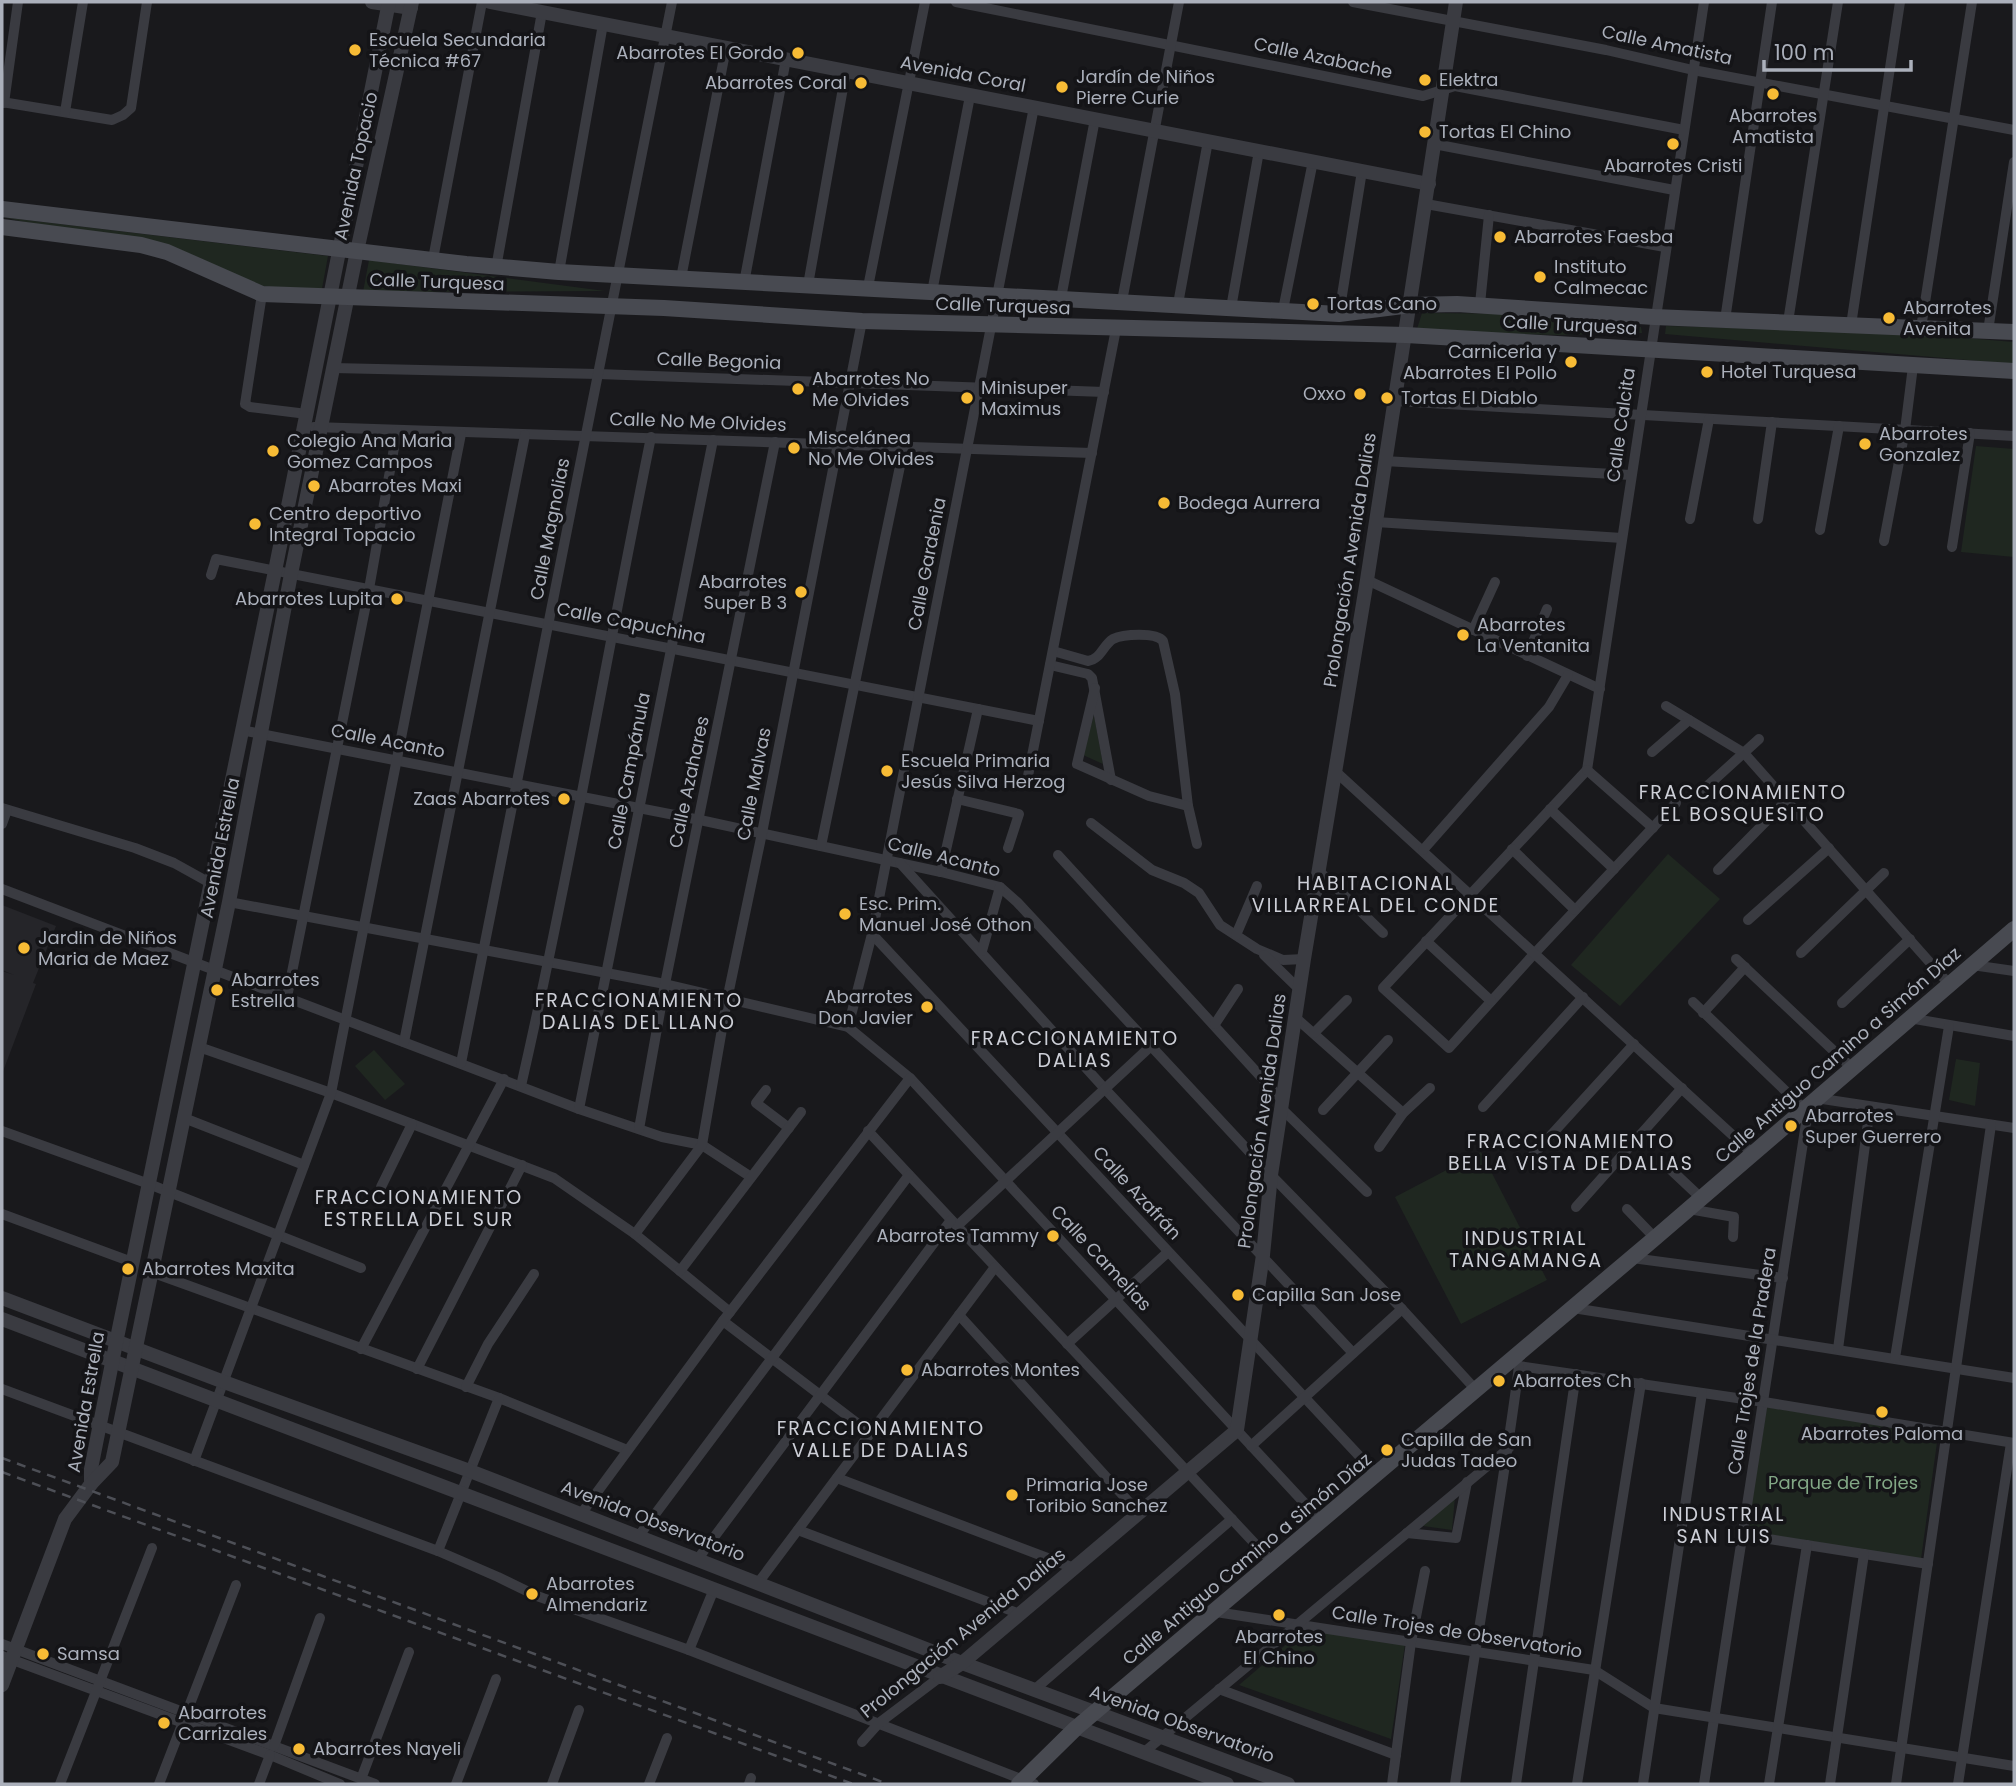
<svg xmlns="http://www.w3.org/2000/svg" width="2016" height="1786" font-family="Poppins,sans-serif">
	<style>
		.built { fill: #252529 }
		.green { fill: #1f2720 }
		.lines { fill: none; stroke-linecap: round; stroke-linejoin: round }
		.minor { stroke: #3a3b41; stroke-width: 10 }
		.tertiary { stroke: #3a3b41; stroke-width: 14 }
		.secondary { stroke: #484a51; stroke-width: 16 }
		.rail { stroke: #4d4f56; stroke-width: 2.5; stroke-dasharray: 9 7; stroke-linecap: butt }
		.poi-dot { fill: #f7bb35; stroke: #141417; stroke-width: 2.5 }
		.labels { text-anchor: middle; stroke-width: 7; stroke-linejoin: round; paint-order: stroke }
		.poi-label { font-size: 18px; fill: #abb0bb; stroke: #141417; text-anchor: start }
		.street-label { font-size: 18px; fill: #abb0bb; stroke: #141417 }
		.park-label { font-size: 18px; fill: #82a785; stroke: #141417 }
		.neighbourhood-label { font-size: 19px; letter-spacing: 2px; fill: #cdcfd7; stroke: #141417 }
	</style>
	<rect width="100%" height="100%" fill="#19191c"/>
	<polygon class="built" points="2,905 56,926 33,983 36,984 2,1074 2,971 14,975 2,970"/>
	<g class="green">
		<polygon points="2,217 328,256 321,294 269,292 247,280 52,228"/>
		<polygon points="369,260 605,291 363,292"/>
		<polygon points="1422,313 1560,314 1566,321 1641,327 1642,333 1559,335 1416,332"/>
		<polygon points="1666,326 1893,332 2014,342 2014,364 1665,334"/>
		<polygon points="1976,446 2014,449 2014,557 1961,552"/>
		<polygon points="1094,715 1103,764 1083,755"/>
		<polygon points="1668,854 1720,899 1620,1006 1571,965"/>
		<polygon points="374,1050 405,1084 385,1100 355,1066"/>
		<polygon points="1956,1059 1980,1063 1975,1106 1949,1100"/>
		<polygon points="1481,1152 1547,1280 1461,1324 1395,1197"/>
		<polygon points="1767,1407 1938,1435 1921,1559 1747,1531"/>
		<polygon points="1455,1497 1452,1530 1423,1526"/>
		<polygon points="1303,1630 1405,1644 1391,1739 1239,1685"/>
	</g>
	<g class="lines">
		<g class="minor">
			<polyline points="956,2 1423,96 1455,86 1684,130"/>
			<polyline points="1353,2 1606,50 1693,70 2014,130"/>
			<polyline points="2,102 112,120 123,115 131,108 147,2"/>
			<polyline points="4,103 18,2"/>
			<polyline points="65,112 83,2"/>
			<polyline points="1434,144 1674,190"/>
			<polyline points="1426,204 1665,247"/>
			<polyline points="433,259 482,2"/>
			<polyline points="496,268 542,12"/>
			<polyline points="559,272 603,24"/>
			<polyline points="681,278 726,48"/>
			<polyline points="744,283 786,59"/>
			<polyline points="808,285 846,71"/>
			<polyline points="868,287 925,2"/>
			<polyline points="932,292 970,96"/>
			<polyline points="262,294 245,404 250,407 307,414"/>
			<polyline points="1061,298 1095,119"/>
			<polyline points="1122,301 1179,2"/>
			<polyline points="1178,304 1208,141"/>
			<polyline points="1480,304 1489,215"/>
			<polyline points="1231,308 1259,151"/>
			<polyline points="1283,310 1313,161"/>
			<polyline points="1339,314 1362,171"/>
			<polyline points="1725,320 1772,2"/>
			<polyline points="1788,322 1838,2"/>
			<polyline points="1851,325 1900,2"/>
			<polyline points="1921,328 1972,2"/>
			<polyline points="1988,331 2014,162"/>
			<polyline points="333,368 598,374 1104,392"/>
			<polyline points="1395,401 2014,436"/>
			<polyline points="314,427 1092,453"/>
			<polyline points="1384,461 1631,475"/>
			<polyline points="1690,519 1709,419"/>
			<polyline points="1758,519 1772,422"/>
			<polyline points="1376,522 1622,538"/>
			<polyline points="1820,530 1839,426"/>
			<polyline points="1884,541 1905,430 1913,366"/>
			<polyline points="1952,547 1970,433"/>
			<polyline points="211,575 216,559 1039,721"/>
			<polyline points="1367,580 1600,689"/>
			<polyline points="1473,630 1495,582"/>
			<path d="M1053,651L1088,661C1101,659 1103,645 1113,639C1123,634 1156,632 1163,641L1175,694L1188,806L1197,844"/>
			<polyline points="1527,656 1547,609"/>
			<polyline points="1050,665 1088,674 1092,678 1111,780"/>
			<polyline points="1095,688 1077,764 1149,796 1188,806"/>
			<polyline points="1666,706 1744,753 1949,984"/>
			<polyline points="241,730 700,820 941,872 1000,887 1017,902 1271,1175 1402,1309 1476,1390"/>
			<polyline points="1652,752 1689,720"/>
			<polyline points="1587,770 1704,2"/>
			<polyline points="1587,770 1383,988 1449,1048 1534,954 1676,803"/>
			<polyline points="1587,770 1653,828"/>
			<polyline points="1335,771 1752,1153"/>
			<polyline points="1028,776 1116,329"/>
			<polyline points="1704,789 1759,739"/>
			<polyline points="957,799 1019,814 1008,848"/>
			<polyline points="2,808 135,848 174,863 210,883"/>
			<polyline points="1550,809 1614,869"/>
			<polyline points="1091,823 1152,870 1184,883 1199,893 1220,925 1257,949 1283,960 1304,959"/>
			<polyline points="2,824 7,810"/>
			<polyline points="821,846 904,447"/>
			<polyline points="1512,849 1575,910"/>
			<polyline points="1423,850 1549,707 1568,675"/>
			<polyline points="1058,855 1283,1101"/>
			<polyline points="900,863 1105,1089 1353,1353"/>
			<polyline points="1718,870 1787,800"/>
			<polyline points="1319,871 1383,933"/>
			<polyline points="941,872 978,709"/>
			<polyline points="2,889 579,1109 662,1137 702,1145 751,1177"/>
			<polyline points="229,902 665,984 848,1027 910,1078 1322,1522"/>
			<polyline points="1748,920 1829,848"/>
			<polyline points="872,934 1377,1475"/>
			<polyline points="1236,935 1257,886"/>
			<polyline points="1426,941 1491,1001"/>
			<polyline points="982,951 1000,887"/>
			<polyline points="1801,953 1884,873"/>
			<polyline points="1264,955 1300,990"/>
			<polyline points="1736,959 1852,1068"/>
			<polyline points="1972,965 2014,971"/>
			<polyline points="287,997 369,589 397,431"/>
			<polyline points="1693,1002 1798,1103 1803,1109 1806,1123 1704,1784"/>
			<polyline points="1842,1003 1910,939"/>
			<polyline points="1703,1013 1745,967"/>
			<polyline points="1296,1018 1403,1113"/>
			<polyline points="1909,1018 2014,1036"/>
			<polyline points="1215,1024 1238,989"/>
			<polyline points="848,1027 872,934 1034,107"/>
			<polyline points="1314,1033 1347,1000"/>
			<polyline points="404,1042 525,435"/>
			<polyline points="199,1047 331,1093 554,1178 635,1234 730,1312"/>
			<polyline points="461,1063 672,2"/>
			<path d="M521,1086C570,871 607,653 651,437"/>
			<polyline points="766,1090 756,1103 789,1128"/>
			<polyline points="1816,1098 2014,1128"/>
			<polyline points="1483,1107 1583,997"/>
			<polyline points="579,1109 713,440"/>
			<polyline points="1282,1109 1367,1192"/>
			<polyline points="1323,1110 1388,1040"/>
			<polyline points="184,1118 304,1165"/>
			<polyline points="639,1129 665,984 775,442"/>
			<polyline points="2,1131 149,1184 361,1268"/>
			<polyline points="868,1131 1273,1563"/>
			<polyline points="1379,1147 1403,1113 1430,1088"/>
			<polyline points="1532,1156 1634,1044"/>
			<polyline points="1667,1166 1701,1198"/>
			<polyline points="381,1187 412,1124"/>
			<polyline points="1576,1207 1682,1088"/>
			<polyline points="1627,1209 1655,1238"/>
			<polyline points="1689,1209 1734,1217 1733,1237"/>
			<polyline points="2,1214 132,1262"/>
			<polyline points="957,1226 1151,1046"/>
			<polyline points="635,1234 702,1145 727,1000 762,833 862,321"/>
			<polyline points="1632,1258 1783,1278"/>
			<polyline points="680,1271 801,1112"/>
			<polyline points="151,1272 499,1398 627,1450"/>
			<polyline points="1573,1308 2014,1378"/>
			<polyline points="959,1315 1139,1513"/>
			<polyline points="723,1321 870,1433"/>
			<polyline points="1067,1344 1168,1252"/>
			<polyline points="361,1349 504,1079"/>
			<polyline points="1838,1349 1870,1107"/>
			<polyline points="1895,1358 1949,1026"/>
			<polyline points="1519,1366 1764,1402 2014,1443"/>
			<polyline points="417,1369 522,1165"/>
			<polyline points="466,1387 488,1344 534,1274"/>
			<polyline points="2,1389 438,1551 498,1577 537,1596 689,1650 1034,1784"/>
			<polyline points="1251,1446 1402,1309"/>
			<polyline points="194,1461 331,1093 461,434"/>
			<polyline points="837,1478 1074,1568"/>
			<polyline points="581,1514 723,1321 910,1078"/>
			<polyline points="798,1530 1020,1614"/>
			<polyline points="1407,1533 1456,1538 1467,1482"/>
			<polyline points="1743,1535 1928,1564"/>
			<polyline points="638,1537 909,1175"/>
			<polyline points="438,1551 499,1398"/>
			<polyline points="697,1560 951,1220"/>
			<polyline points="758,1583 995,1267"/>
			<polyline points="1216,1612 1594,1670 1654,1708 2014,1766"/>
			<polyline points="2,1644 375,1784"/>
			<polyline points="689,1650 714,1589"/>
			<polyline points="2,1656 270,1755 340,1784"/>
			<polyline points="1219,1689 1396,1755"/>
			<polyline points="1034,1690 1232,1519"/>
			<polyline points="862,1742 879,1723 940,1677"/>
			<polyline points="274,1746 320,1618"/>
			<polyline points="1143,1753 1509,1448"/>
			<polyline points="361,1779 409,1652"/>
			<polyline points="60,1784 152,1548"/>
			<polyline points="159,1784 236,1585"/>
			<polyline points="259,1784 270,1755"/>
			<polyline points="456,1784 496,1679"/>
			<polyline points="552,1784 579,1710"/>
			<polyline points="649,1784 667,1738"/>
			<polyline points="749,1784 751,1778"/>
			<polyline points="1392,1784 1411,1642 1425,1571"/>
			<path d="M1455,1784C1475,1644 1501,1506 1519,1366L1515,1361"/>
			<polyline points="1516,1784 1576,1374"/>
			<polyline points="1577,1784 1641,1383"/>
			<polyline points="1643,1784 1702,1393"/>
			<polyline points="1769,1784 1807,1545"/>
			<polyline points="1830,1784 1864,1554"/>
			<polyline points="1896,1784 1991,1125"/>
			<polyline points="1958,1784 2011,1443"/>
		</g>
		<g class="tertiary">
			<polyline points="372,2 411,8"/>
			<polyline points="490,2 1429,184"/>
			<polyline points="2,1298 224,1382 470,1471 962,1663 1288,1784"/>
			<path d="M2,1319C411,1471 817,1632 1227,1784"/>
			<polyline points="91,1484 91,1469 116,1343 275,571 389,2"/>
			<polyline points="940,1677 962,1663 1237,1430 1263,1255 1271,1175 1304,959 1367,580 1456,2"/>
			<polyline points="2,1685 65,1519 91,1484 112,1462 229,902 291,574 357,251 412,2"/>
		</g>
		<g class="secondary">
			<polyline points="2,209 466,264 559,272 1339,314 1411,305 1457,304 1654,317 2014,332"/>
			<polyline points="2,227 141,245 167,252 262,294 664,308 862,321 1406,335 2014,371"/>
			<polyline points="1019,1784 1076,1728 1655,1238 2014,929"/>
		</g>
		<g class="rail">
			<polyline points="2,1458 888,1784"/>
			<polyline points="2,1472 853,1784"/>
		</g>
	</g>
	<g class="poi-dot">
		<circle cx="355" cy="50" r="7"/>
		<circle cx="798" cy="53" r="7"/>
		<circle cx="1425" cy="80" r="7"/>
		<circle cx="861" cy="83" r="7"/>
		<circle cx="1062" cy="87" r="7"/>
		<circle cx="1773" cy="94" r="7"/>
		<circle cx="1425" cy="132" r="7"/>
		<circle cx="1673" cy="144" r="7"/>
		<circle cx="1500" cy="237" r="7"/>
		<circle cx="1540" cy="277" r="7"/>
		<circle cx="1313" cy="304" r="7"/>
		<circle cx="1889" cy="318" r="7"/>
		<circle cx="1571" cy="362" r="7"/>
		<circle cx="1707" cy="372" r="7"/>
		<circle cx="798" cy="389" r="7"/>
		<circle cx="1360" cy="394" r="7"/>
		<circle cx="967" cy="398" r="7"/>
		<circle cx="1387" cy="398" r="7"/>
		<circle cx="1865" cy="444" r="7"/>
		<circle cx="794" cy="448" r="7"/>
		<circle cx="273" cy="451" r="7"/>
		<circle cx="314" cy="486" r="7"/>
		<circle cx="1164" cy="503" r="7"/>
		<circle cx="255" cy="524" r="7"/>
		<circle cx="801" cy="592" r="7"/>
		<circle cx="397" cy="599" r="7"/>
		<circle cx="1463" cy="635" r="7"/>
		<circle cx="887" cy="771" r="7"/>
		<circle cx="564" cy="799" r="7"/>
		<circle cx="845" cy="914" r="7"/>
		<circle cx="24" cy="948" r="7"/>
		<circle cx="217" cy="990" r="7"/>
		<circle cx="927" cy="1007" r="7"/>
		<circle cx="1791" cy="1126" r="7"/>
		<circle cx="1053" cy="1236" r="7"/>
		<circle cx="128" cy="1269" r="7"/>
		<circle cx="1238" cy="1295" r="7"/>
		<circle cx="907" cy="1370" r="7"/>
		<circle cx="1499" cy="1381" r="7"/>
		<circle cx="1882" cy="1412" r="7"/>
		<circle cx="1387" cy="1450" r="7"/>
		<circle cx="1012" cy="1495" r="7"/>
		<circle cx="532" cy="1594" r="7"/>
		<circle cx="1279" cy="1615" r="7"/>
		<circle cx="43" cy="1654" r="7"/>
		<circle cx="164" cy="1723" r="7"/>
		<circle cx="299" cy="1749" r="7"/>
	</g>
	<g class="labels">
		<g class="poi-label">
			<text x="369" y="46">Escuela Secundaria<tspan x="369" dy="21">Técnica #67</tspan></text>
			<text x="784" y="59" text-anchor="end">Abarrotes El Gordo</text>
			<text x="1076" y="83">Jardín de Niños<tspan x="1076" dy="21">Pierre Curie</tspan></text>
			<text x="1439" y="86">Elektra</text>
			<text x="847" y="89" text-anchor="end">Abarrotes Coral</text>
			<text x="1773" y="122" text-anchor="middle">Abarrotes<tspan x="1773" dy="21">Amatista</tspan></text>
			<text x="1439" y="138">Tortas El Chino</text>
			<text x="1673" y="172" text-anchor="middle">Abarrotes Cristi</text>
			<text x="1514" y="243">Abarrotes Faesba</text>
			<text x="1554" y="273">Instituto<tspan x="1554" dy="21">Calmecac</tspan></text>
			<text x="1327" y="310">Tortas Cano</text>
			<text x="1903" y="314">Abarrotes<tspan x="1903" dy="21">Avenita</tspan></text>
			<text x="1557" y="358" text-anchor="end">Carniceria y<tspan x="1557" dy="21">Abarrotes El Pollo</tspan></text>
			<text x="1721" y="378">Hotel Turquesa</text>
			<text x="812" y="385">Abarrotes No<tspan x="812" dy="21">Me Olvides</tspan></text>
			<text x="981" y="394">Minisuper<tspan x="981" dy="21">Maximus</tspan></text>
			<text x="1346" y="400" text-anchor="end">Oxxo</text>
			<text x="1401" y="404">Tortas El Diablo</text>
			<text x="1879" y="440">Abarrotes<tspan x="1879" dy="21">Gonzalez</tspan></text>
			<text x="808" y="444">Miscelánea<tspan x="808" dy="21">No Me Olvides</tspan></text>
			<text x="287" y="447">Colegio Ana Maria<tspan x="287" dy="21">Gomez Campos</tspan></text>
			<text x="328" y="492">Abarrotes Maxi</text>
			<text x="1178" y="509">Bodega Aurrera</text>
			<text x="269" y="520">Centro deportivo<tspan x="269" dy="21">Integral Topacio</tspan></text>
			<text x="787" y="588" text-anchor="end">Abarrotes<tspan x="787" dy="21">Super B 3</tspan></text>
			<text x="383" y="605" text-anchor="end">Abarrotes Lupita</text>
			<text x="1477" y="631">Abarrotes<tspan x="1477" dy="21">La Ventanita</tspan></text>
			<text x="901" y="767">Escuela Primaria<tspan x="901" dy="21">Jesús Silva Herzog</tspan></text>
			<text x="550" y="805" text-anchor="end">Zaas Abarrotes</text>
			<text x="859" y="910">Esc. Prim.<tspan x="859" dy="21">Manuel José Othon</tspan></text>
			<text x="38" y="944">Jardin de Niños<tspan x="38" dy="21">Maria de Maez</tspan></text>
			<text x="231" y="986">Abarrotes<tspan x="231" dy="21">Estrella</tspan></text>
			<text x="913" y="1003" text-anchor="end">Abarrotes<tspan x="913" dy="21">Don Javier</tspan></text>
			<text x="1805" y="1122">Abarrotes<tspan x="1805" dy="21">Super Guerrero</tspan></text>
			<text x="1039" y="1242" text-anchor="end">Abarrotes Tammy</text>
			<text x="142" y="1275">Abarrotes Maxita</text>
			<text x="1252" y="1301">Capilla San Jose</text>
			<text x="921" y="1376">Abarrotes Montes</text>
			<text x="1513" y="1387">Abarrotes Ch</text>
			<text x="1882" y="1440" text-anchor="middle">Abarrotes Paloma</text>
			<text x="1401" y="1446">Capilla de San<tspan x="1401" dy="21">Judas Tadeo</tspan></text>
			<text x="1026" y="1491">Primaria Jose<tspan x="1026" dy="21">Toribio Sanchez</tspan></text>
			<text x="546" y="1590">Abarrotes<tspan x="546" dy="21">Almendariz</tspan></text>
			<text x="1279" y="1643" text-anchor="middle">Abarrotes<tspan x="1279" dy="21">El Chino</tspan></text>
			<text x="57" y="1660">Samsa</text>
			<text x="178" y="1719">Abarrotes<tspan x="178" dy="21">Carrizales</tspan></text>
			<text x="313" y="1755">Abarrotes Nayeli</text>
		</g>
		<g class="street-label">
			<text transform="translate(1667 45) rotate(12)" y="6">Calle Amatista</text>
			<text transform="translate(1323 58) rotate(12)" y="6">Calle Azabache</text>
			<text transform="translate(963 74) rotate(11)" y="6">Avenida Coral</text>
			<text transform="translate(356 166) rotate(-78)" y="6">Avenida Topacio</text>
			<text transform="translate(437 282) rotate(2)" y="6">Calle Turquesa</text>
			<text transform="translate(1003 306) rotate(2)" y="6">Calle Turquesa</text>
			<text transform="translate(1570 325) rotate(3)" y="6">Calle Turquesa</text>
			<text transform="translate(719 361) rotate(2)" y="6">Calle Begonia</text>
			<text transform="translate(698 422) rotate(2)" y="6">Calle No Me Olvides</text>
			<text transform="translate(1621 425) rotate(-82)" y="6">Calle Calcita</text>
			<text transform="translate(550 529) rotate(-79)" y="6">Calle Magnolias</text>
			<text transform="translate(1350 560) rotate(-81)" y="6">Prolongación Avenida Dalias</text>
			<text transform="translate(927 564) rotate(-79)" y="6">Calle Gardenia</text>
			<text transform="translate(631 623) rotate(11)" y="6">Calle Capuchina</text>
			<text transform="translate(388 741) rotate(11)" y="6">Calle Acanto</text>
			<text transform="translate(629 771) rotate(-79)" y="6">Calle Campánula</text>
			<text transform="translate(689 782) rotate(-78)" y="6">Calle Azahares</text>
			<text transform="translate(754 784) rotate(-79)" y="6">Calle Malvas</text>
			<text transform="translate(220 848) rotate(-79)" y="6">Avenida Estrella</text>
			<text transform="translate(944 857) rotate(14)" y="6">Calle Acanto</text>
			<text transform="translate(1838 1055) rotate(-41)" y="6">Calle Antiguo Camino a Simón Díaz</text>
			<text transform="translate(1262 1121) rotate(-82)" y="6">Prolongación Avenida Dalias</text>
			<text transform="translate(1137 1193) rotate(47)" y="6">Calle Azafrán</text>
			<text transform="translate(1101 1258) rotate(47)" y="6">Calle Camelias</text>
			<text transform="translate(1752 1361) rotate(-81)" y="6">Calle Trojes de la Pradera</text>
			<text transform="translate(86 1402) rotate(-80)" y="6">Avenida Estrella</text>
			<text transform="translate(653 1521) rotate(21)" y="6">Avenida Observatorio</text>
			<text transform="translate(1247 1559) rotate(-40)" y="6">Calle Antiguo Camino a Simón Díaz</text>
			<text transform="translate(1457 1632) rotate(9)" y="6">Calle Trojes de Observatorio</text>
			<text transform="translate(963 1633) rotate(-39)" y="6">Prolongación Avenida Dalias</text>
			<text transform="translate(1182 1724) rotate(20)" y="6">Avenida Observatorio</text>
		</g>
		<g class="park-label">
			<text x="1843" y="1489">Parque de Trojes</text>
		</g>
		<g class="neighbourhood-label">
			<text x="1743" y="799">FRACCIONAMIENTO<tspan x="1743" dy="22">EL BOSQUESITO</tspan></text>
			<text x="1376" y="890">HABITACIONAL<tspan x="1376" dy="22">VILLARREAL DEL CONDE</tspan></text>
			<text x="639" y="1007">FRACCIONAMIENTO<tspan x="639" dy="22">DALIAS DEL LLANO</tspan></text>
			<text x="1075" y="1045">FRACCIONAMIENTO<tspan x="1075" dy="22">DALIAS</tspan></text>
			<text x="1571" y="1148">FRACCIONAMIENTO<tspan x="1571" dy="22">BELLA VISTA DE DALIAS</tspan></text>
			<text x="419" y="1204">FRACCIONAMIENTO<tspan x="419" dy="22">ESTRELLA DEL SUR</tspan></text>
			<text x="1526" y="1245">INDUSTRIAL<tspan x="1526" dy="22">TANGAMANGA</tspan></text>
			<text x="881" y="1435">FRACCIONAMIENTO<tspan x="881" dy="22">VALLE DE DALIAS</tspan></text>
			<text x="1724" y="1521">INDUSTRIAL<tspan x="1724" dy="22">SAN LUIS</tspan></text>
		</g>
	</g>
	<rect width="2016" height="1786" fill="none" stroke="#abb0bb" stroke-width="7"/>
	<path d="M1764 60v10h147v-10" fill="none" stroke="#abb0bb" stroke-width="3.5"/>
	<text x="1774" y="60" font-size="21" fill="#abb0bb" stroke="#141417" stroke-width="5" paint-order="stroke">100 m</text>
</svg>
